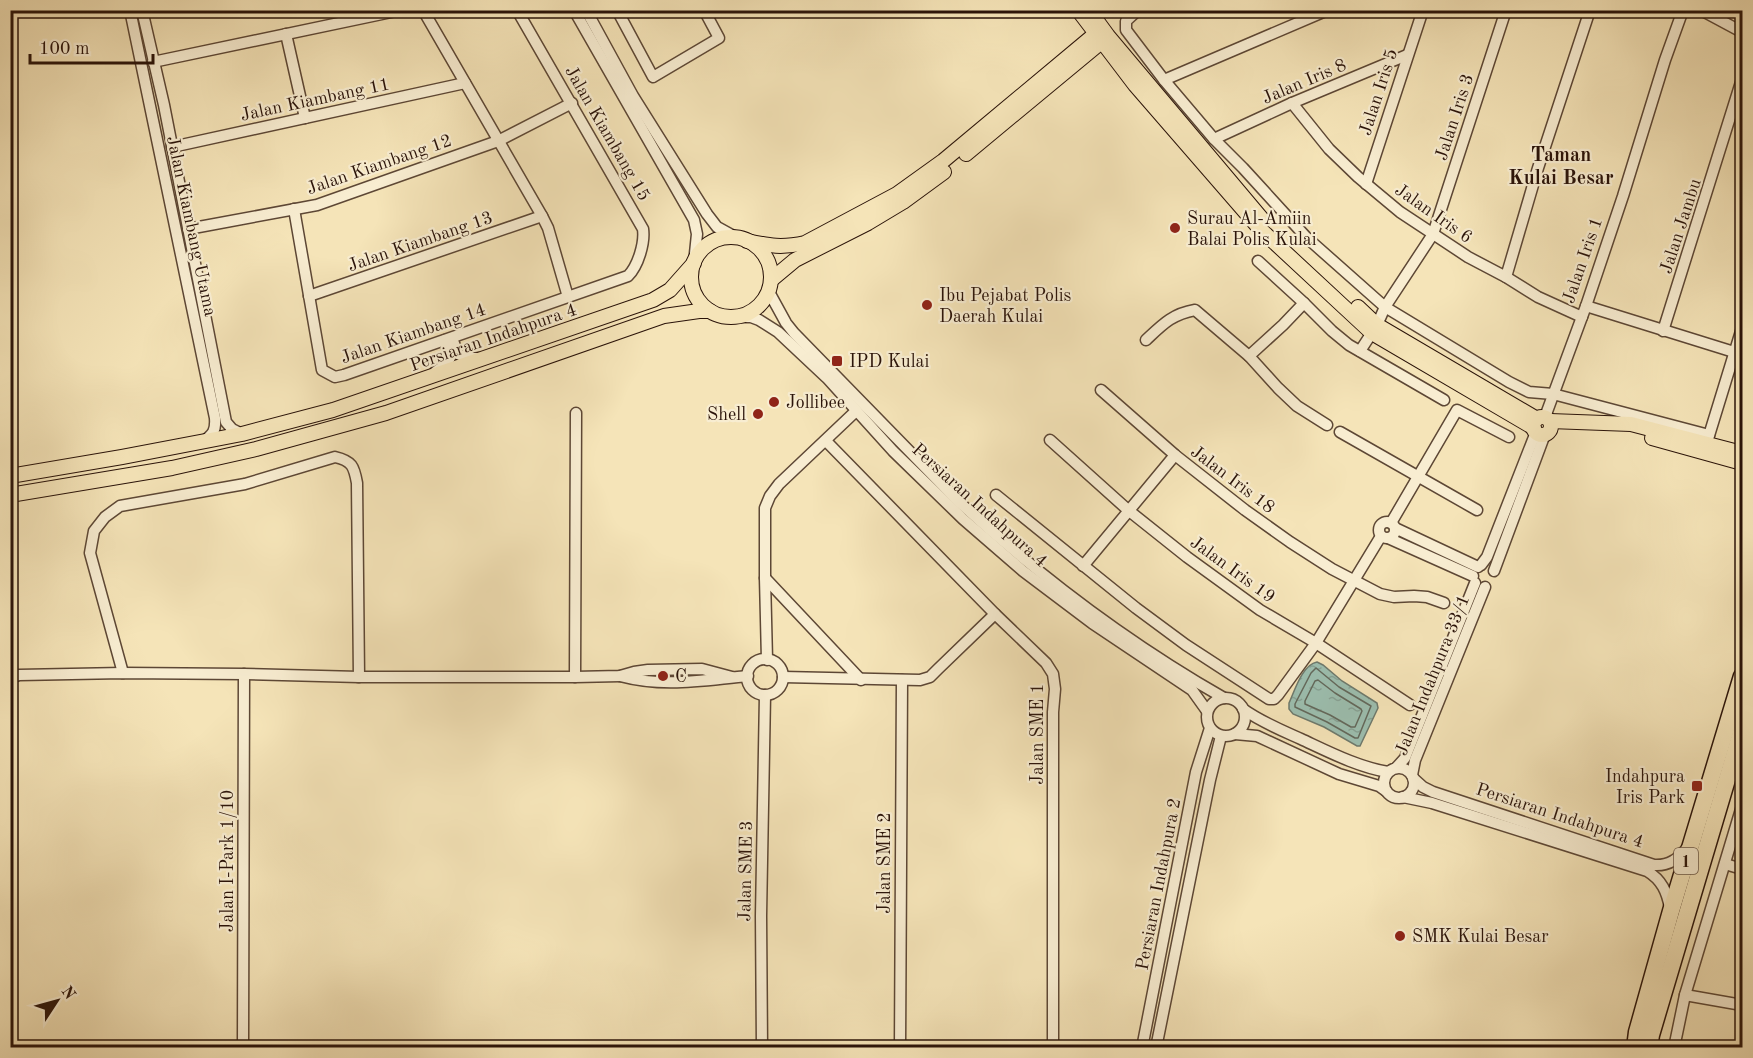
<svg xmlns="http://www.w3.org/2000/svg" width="1753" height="1058" font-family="'Old Standard TT',serif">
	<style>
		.water { fill: url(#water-ripples); stroke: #6e7a6d; stroke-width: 1.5 }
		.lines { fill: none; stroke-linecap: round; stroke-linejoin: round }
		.shore { stroke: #63695c; stroke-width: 1.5 }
		.minor-casing { stroke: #5d4735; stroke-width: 13 }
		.major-casing { stroke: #2a1309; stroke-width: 16 }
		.highway-casing { stroke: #2a1309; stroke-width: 19 }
		.minor { stroke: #f8edd1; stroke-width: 10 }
		.major { stroke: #f5e4b8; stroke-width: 14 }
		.highway { stroke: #f5e4b8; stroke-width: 16 }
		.poi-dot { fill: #8f2418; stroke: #f8edd1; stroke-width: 2 }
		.labels { text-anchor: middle; stroke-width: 4.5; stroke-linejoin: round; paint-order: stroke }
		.shield { fill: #f8edd1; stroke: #685445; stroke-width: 1.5 }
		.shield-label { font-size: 16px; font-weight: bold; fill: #2a1309 }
		.street-label { font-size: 18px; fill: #2a1309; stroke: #f8edd1 }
		.poi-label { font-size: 18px; fill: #2a1309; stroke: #f8edd1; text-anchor: start }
		.neighbourhood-label { font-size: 20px; font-weight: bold; fill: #2a1309; stroke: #f8edd1 }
	</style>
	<defs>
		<pattern id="water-ripples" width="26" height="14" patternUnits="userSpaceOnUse" patternTransform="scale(1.5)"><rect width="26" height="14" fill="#9cbfb0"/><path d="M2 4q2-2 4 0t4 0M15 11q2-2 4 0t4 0" fill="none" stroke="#87a396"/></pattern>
	</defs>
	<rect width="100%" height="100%" fill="#f5e4b8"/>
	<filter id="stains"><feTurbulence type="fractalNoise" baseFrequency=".00333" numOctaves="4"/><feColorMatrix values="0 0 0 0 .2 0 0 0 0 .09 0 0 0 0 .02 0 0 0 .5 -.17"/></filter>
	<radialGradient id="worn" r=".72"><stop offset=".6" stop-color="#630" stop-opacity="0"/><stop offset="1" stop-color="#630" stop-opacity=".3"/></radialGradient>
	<path class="water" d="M1317,662L1323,665L1342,681L1377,703L1378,708L1360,746H1357L1324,727L1293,714L1289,709V703C1295,690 1302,665 1317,662Z"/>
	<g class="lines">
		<g class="shore">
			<polygon points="1316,668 1339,687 1371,706 1358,738 1355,738 1327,722 1295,707 1295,704 1311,673"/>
			<polygon points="1318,680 1335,693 1361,709 1362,711 1355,727 1351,727 1330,715 1305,704 1305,701 1315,681"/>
		</g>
		<defs>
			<g id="minor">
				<path d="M130,10L215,418C216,431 213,434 203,442"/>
				<polyline points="142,10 164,105 226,422 232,429 242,434"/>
				<polyline points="423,10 542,216 548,228 568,297"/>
				<polyline points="574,10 694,220 697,234 694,263"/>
				<polyline points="586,10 633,96 707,214 717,227 737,238"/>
				<polyline points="617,10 653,77 719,38 704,10"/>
				<polyline points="1138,10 1126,21 1126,30 1164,80 1214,139 1243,168 1306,237 1385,307 1509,382 1529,392 1553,394 1709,435"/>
				<polyline points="1701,10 1742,32"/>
				<polyline points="286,34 305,118"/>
				<polyline points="153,62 401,10"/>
				<polyline points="1164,80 1328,10"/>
				<polyline points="1292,103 1329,149 1358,177 1400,212 1468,257 1506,277 1538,297 1582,317"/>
				<polyline points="1214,139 1292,103 1407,55"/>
				<polyline points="172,147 465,83"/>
				<polyline points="1366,184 1423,10"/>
				<path d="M294,209L322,370L335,377L344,375L628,276C638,266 645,243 643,229L517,10"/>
				<polyline points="188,229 317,205 498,141 572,103"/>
				<polyline points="1258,261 1304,303"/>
				<polyline points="1506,277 1538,168 1590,10"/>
				<path d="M769,292L786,323L794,333L958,501C1039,576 1128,643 1224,698"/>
				<polyline points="309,296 542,216"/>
				<polyline points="1586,306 1734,352"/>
				<polyline points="739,317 751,317 759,320 778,332 827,378 893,451 963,519 1023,571 1092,623 1192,690 1207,711"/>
				<polyline points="1663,331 1742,79"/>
				<polyline points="452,338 458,354 468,358 479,358"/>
				<path d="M1146,340C1162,325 1172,314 1195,310L1249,356L1278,388L1297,406L1327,425"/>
				<polyline points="1360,351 1377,325 1385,307 1433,234 1506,10"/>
				<polyline points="1249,356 1283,325 1304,303 1332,331 1349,345 1444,400"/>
				<polyline points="435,372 442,367 450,358 445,340"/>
				<polyline points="1101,390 1175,455 1245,510 1290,542 1332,569 1380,594 1394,597 1414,596 1427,597 1444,603"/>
				<polyline points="1545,417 1586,306 1623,196 1665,60 1683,10"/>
				<polyline points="1340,432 1477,510"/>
				<polyline points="1050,440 1128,510 1187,557 1260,610 1316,643 1410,705"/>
				<polyline points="826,441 995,614 1046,663 1053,674 1055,689 1053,712 1053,1048"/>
				<polyline points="1707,442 1742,328"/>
				<polyline points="996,495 1136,608 1186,645 1269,699 1274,699 1278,695 1316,643 1381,536"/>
				<circle cx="1387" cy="530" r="8"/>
				<polyline points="1391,523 1457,410 1509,437"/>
				<polyline points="1395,528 1478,567"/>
				<polyline points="1388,538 1473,576"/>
				<polyline points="1481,565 1487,557 1536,432"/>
				<polyline points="1083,566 1175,455"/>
				<polyline points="1494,571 1545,434"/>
				<polyline points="765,578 861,680"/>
				<circle cx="765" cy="677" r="18"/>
				<polyline points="767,660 765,578 765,508 770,496 779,484 856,411"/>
				<path d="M123,673L90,553L94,531L105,517L120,506L245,484L335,457C352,461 354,466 357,483L359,677"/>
				<path d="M620,676C665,688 703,680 748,676"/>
				<polyline points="575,677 576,413"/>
				<polyline points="783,677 920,680 930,677 938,669 995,614"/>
				<polyline points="10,678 19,675 123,673 244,674 359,677 575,677 620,676 634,672 648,670 702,669 732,677"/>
				<circle cx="1226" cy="717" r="19"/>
				<path d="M1243,709C1261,722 1281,730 1301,739C1329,752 1358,767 1388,772"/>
				<polyline points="1235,734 1257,736 1339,774 1379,786 1386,791"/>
				<polyline points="1396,768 1405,758 1475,583"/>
				<circle cx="1399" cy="783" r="15"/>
				<polyline points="1412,775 1415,760 1485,587"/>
				<path d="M1413,778L1423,787L1433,792L1654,865C1669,866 1678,859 1687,848"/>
				<path d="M1403,797L1432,803L1647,871C1662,880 1667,892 1670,908"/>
				<polyline points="1725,864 1742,869"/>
				<polyline points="1685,995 1742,1005"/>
				<polyline points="243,1048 244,674"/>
				<polyline points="762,1048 761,916 765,695"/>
				<polyline points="900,1048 902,680"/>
				<polyline points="1142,1048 1196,772 1210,728"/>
				<polyline points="1156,1048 1210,780 1221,736"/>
				<polyline points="1674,1048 1685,995 1742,806"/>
			</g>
			<g id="major">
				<polyline points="1078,10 1135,85 1260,229 1372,333 1534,428"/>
				<polyline points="1089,10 1108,36 1262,219"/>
				<polyline points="966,154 1106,38"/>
				<circle cx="731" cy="277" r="40"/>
				<path d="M747,241C770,246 782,248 805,243L897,194L943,161L1100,30"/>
				<polyline points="771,280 795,260 868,223 903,202 944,172"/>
				<polyline points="1358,307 1377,325 1537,419"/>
				<circle cx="1542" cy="426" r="9"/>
				<polyline points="1550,421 1631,424 1742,453"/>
				<polyline points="1652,438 1742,463"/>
				<polyline points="10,476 122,457 242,434 333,410 653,300 670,290 694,263"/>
				<polyline points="10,495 172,468 256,449 386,413 664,316 699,311 710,311"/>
			</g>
			<g id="highway">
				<polyline points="1635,1048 1637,1032 1671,911 1742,676"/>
				<polyline points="1649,1048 1651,1035 1742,729"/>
			</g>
		</defs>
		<use href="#minor" class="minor-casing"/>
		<use href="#major" class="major-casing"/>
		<use href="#highway" class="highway-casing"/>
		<use href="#minor" class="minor"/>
		<use href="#major" class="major"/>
		<use href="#highway" class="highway"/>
	</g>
	<g class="poi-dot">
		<circle cx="1175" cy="228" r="6"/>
		<circle cx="927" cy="305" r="6"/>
		<rect x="831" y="355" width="12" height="12" rx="3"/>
		<circle cx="774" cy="402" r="6"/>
		<circle cx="758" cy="414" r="6"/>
		<circle cx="663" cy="676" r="6"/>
		<rect x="1691" y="780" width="12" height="12" rx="3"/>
		<circle cx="1400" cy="936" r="6"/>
	</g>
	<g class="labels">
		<rect class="shield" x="1674" y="848" width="24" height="26" rx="4.5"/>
		<g class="shield-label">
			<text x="1686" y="867">1</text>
		</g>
		<g class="street-label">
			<text transform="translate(1304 81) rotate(-23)" y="6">Jalan Iris 8</text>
			<text transform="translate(1378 92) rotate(-72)" y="6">Jalan Iris 5</text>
			<text transform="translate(315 99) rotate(-12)" y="6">Jalan Kiambang 11</text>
			<text transform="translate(1454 117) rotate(-72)" y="6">Jalan Iris 3</text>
			<text transform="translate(608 133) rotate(60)" y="6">Jalan Kiambang 15</text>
			<text transform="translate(379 164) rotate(-19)" y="6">Jalan Kiambang 12</text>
			<text transform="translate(1434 213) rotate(35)" y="6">Jalan Iris 6</text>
			<text transform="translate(192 226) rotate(78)" y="6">Jalan Kiambang Utama</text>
			<text transform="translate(1680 226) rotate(-72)" y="6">Jalan Jambu</text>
			<text transform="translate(420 241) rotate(-19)" y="6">Jalan Kiambang 13</text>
			<text transform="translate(1582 260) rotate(-71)" y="6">Jalan Iris 1</text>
			<text transform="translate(413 333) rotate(-19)" y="6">Jalan Kiambang 14</text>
			<text transform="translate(493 337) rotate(-19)" y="6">Persiaran Indahpura 4</text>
			<text transform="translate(1233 479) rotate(37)" y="6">Jalan Iris 18</text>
			<text transform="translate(980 505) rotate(42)" y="6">Persiaran Indahpura 4</text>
			<text transform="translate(1233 569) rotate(36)" y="6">Jalan Iris 19</text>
			<text transform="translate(1432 675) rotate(-68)" y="6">Jalan Indahpura 33/1</text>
			<text transform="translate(1037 734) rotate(-90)" y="6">Jalan SME 1</text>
			<text transform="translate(1560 815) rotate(18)" y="6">Persiaran Indahpura 4</text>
			<text transform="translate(227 861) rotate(-90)" y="6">Jalan I-Park 1/10</text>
			<text transform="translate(884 863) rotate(-90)" y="6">Jalan SME 2</text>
			<text transform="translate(745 871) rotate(-89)" y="6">Jalan SME 3</text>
			<text transform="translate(1158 884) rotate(-79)" y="6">Persiaran Indahpura 2</text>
		</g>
		<g class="poi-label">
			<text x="1187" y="224">Surau Al-Amiin<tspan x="1187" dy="21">Balai Polis Kulai</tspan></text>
			<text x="939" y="301">Ibu Pejabat Polis<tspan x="939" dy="21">Daerah Kulai</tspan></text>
			<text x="849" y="367">IPD Kulai</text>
			<text x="786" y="408">Jollibee</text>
			<text x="746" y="420" text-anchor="end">Shell</text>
			<text x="675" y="682">C</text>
			<text x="1685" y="782" text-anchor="end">Indahpura<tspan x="1685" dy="21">Iris Park</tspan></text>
			<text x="1412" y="942">SMK Kulai Besar</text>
		</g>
		<g class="neighbourhood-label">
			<text x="1561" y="161">Taman<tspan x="1561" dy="23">Kulai Besar</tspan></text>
		</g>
	</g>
	<rect width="1753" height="1058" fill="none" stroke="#f5e4b8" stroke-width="36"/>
	<rect x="12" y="12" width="1729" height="1034" fill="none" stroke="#2a1309" stroke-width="3"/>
	<rect x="18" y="18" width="1717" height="1022" fill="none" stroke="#2a1309" stroke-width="1.5"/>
	<g transform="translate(57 1001) rotate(54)" stroke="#f8edd1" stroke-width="4.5" paint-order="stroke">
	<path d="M0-4.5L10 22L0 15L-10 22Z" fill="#2a1309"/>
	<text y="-9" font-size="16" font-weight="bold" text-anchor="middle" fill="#2a1309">N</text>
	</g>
	<path d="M30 54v9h123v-9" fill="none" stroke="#2a1309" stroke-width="3"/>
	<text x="39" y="54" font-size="18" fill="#2a1309" stroke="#f8edd1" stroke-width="4.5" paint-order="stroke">100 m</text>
	<rect width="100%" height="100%" filter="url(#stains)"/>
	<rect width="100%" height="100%" fill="url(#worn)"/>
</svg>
